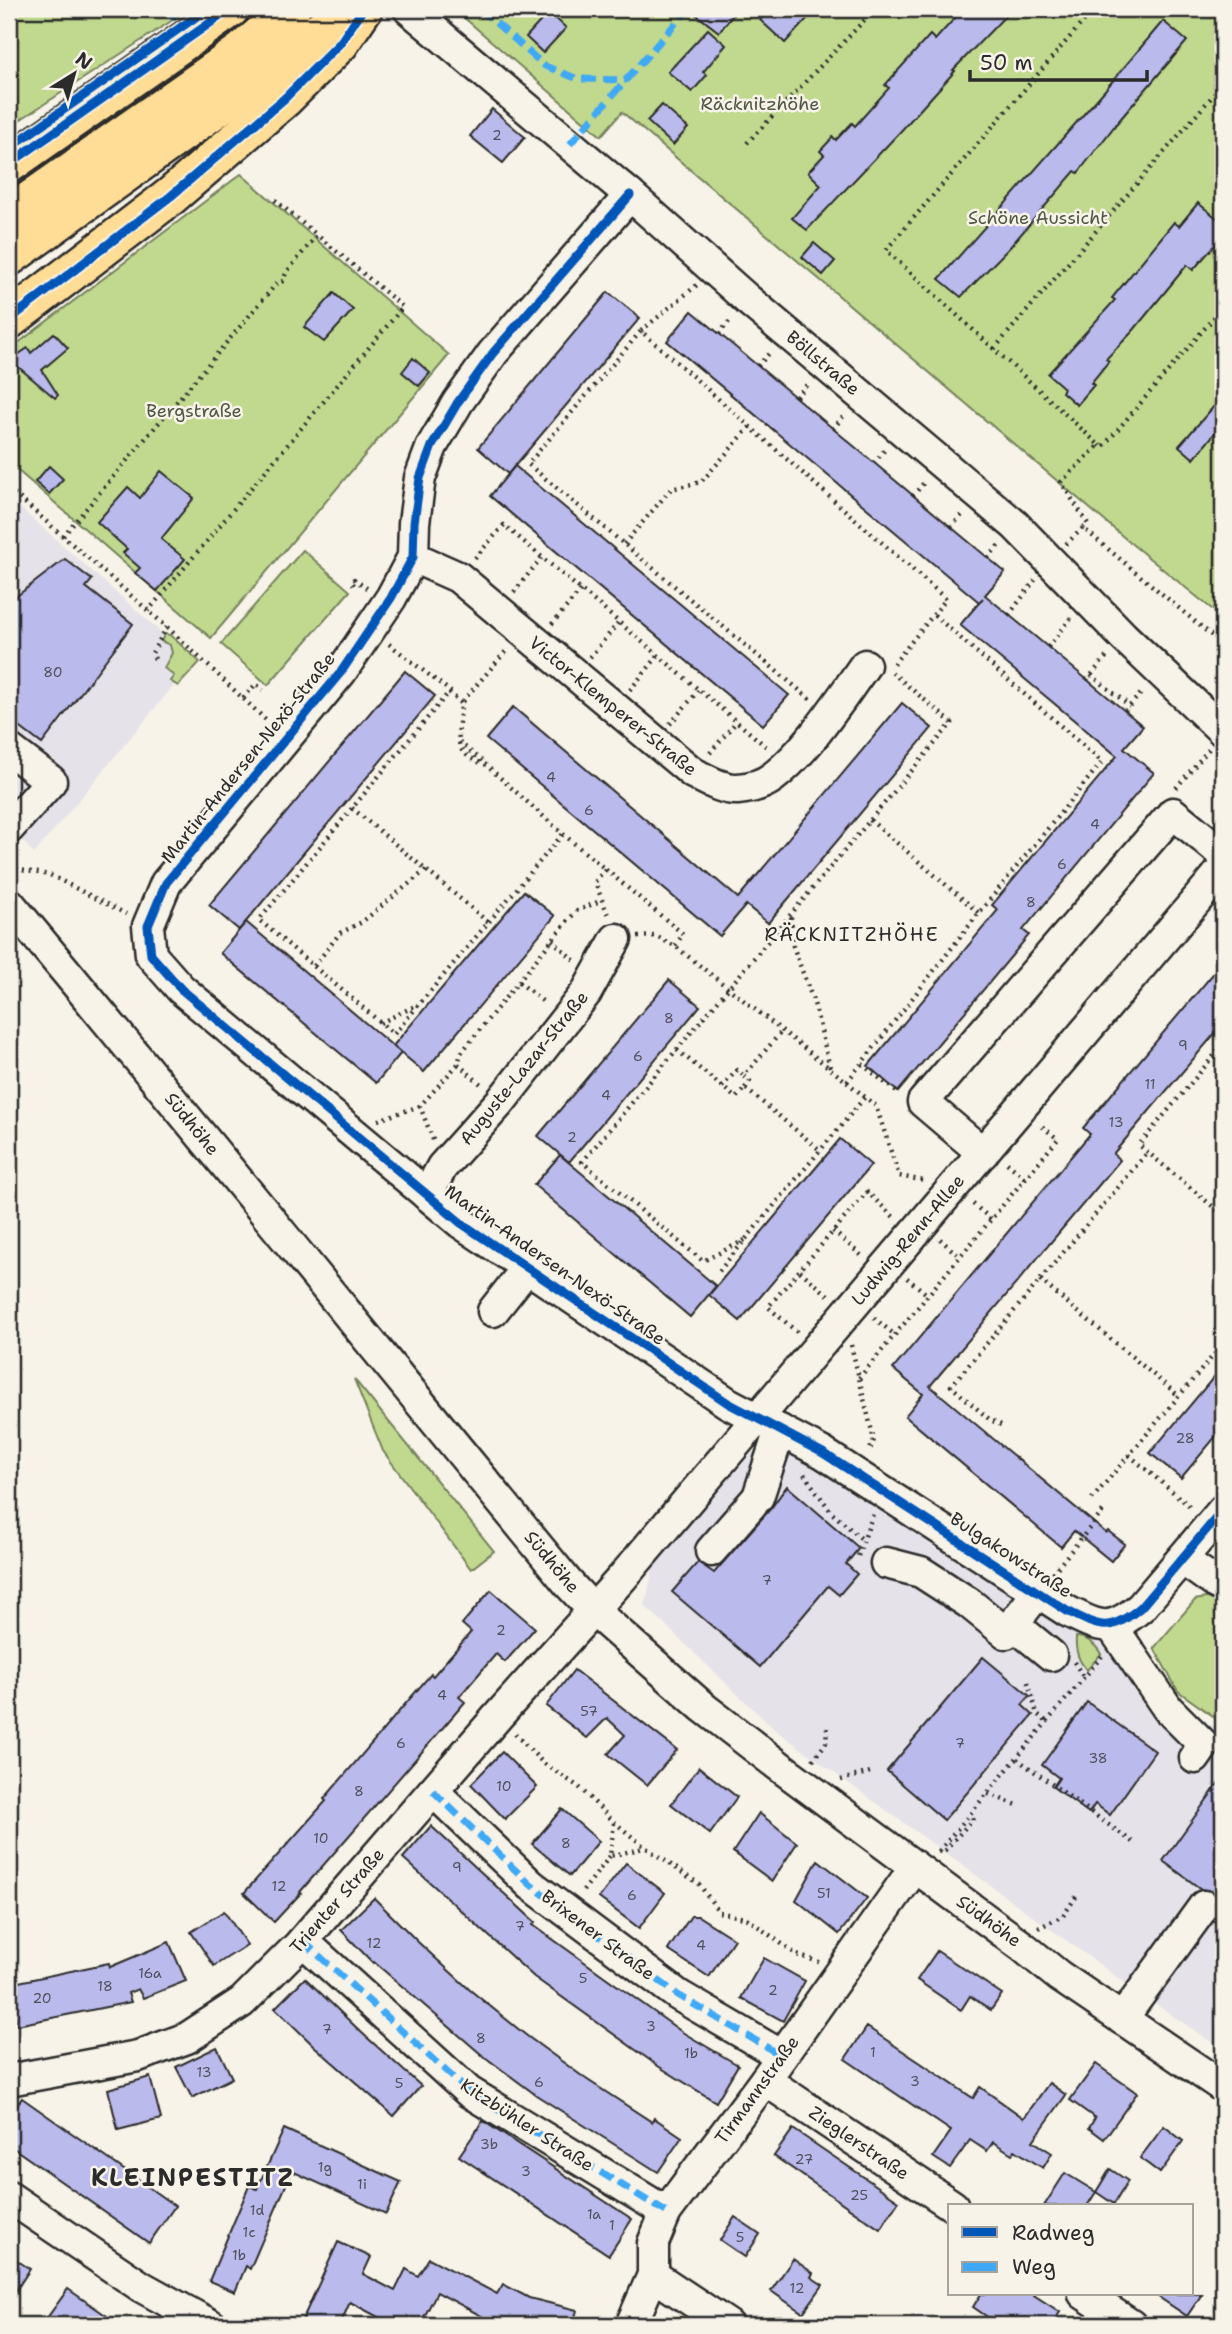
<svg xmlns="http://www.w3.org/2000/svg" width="1232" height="2334" font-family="'Shantell Sans',sans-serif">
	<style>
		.built { fill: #e5e2e9 }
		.green { fill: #c1d98f; stroke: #76825d; stroke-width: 2 }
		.building { fill: #bbbaec; stroke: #2b2b2b; stroke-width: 2 }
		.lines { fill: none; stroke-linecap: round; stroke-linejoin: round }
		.minor-casing { stroke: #2b2b2b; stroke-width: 35 }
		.major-casing { stroke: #2b2b2b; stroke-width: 42 }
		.path { stroke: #2b2b2b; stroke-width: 4.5; stroke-dasharray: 2 5; stroke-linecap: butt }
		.minor { stroke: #f7f3e8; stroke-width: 30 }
		.major { stroke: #ffdd96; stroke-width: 37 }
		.quiet { stroke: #3fa9f5; stroke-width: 7; stroke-dasharray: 14 7; stroke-linecap: butt }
		.cycleway-casing { stroke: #f7f3e8; stroke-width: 13 }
		.cycleway { stroke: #0057b8; stroke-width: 9 }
		.labels { text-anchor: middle; stroke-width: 5; stroke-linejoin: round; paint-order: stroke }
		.number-label { font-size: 14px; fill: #4f4f5b }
		.park-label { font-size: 18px; fill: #505644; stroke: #f7f3e8 }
		.street-label { font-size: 18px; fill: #2b2b2b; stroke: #f7f3e8 }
		.neighbourhood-label { font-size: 19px; letter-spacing: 2px; fill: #2b2b2b; stroke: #f7f3e8 }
		.district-label { font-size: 24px; font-weight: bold; letter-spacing: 2px; fill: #2b2b2b; stroke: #f7f3e8 }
	</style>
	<rect width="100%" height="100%" fill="#f7f3e8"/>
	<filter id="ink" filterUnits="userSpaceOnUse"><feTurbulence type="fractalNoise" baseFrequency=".0143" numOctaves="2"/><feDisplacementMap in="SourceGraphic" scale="14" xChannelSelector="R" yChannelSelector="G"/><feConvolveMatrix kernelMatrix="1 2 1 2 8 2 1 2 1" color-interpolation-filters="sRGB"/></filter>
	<g filter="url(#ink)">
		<g class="built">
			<polygon points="9,498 194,661 34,854 9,825"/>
			<polygon points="760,1444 816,1460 1093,1635 1223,1734 1223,2050 1128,1985 774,1729 645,1606 654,1564"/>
		</g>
		<g class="green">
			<polygon points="9,9 176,9 182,14 9,127"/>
			<polygon points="454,9 1223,9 1223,618 1133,545 622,112 601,136"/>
			<polygon points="184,63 186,69 9,201 9,179"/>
			<polygon points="241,174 449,355 211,638 9,463 9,350"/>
			<polygon points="303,550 350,591 268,685 221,644"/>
			<polygon points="165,634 170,635 200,662 178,686 170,681 174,676 164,668 172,653 170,645 161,641"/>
			<polygon points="354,1379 494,1551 471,1569 383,1451"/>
			<polygon points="1223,1595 1223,1723 1178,1691 1154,1648 1195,1600"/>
			<path d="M1076,1637C1087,1637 1096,1645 1101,1654L1087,1670C1078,1661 1075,1650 1076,1637Z"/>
		</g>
		<g class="building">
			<polygon points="689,9 738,9 719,32"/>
			<polygon points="770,9 816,9 785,43 760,20"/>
			<polygon points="963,9 1012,9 953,70 955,71 899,133 807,230 792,218 821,185 808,172 824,155 820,151 833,137 836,140 852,123 855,126 889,88 885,85 930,35 935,40"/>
			<polygon points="549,12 566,28 543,53 526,37"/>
			<polygon points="1163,21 1187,41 1117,123 1078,173 1075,171 1010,247 961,297 939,279 1105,90"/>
			<polygon points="708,29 726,45 703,72 707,75 692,92 668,72"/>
			<polygon points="662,105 688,128 673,145 647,121"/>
			<polygon points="492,109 525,137 503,163 470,136"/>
			<polygon points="1198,203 1223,223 1223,236 1193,270 1187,265 1133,331 1106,359 1109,361 1091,383 1094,385 1077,405 1062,392 1064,388 1048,374 1115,300 1112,298 1174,222 1179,226"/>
			<polygon points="814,243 835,261 823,275 802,257"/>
			<polygon points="608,292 640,318 508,474 478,448"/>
			<polygon points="334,293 353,310 324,342 304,327"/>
			<polygon points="692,311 1005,572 985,595 1143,726 1124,748 1154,773 1023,930 1029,935 898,1092 868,1066 998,910 992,905 1117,756 960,625 983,598 979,602 667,341"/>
			<polygon points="54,333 68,348 42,370 58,395 55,398 10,360 28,348 31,353"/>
			<polygon points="413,358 430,373 419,386 402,372"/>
			<polygon points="1223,396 1223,423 1194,459 1179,446"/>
			<polygon points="49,466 63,479 49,494 35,482"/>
			<polygon points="515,466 789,695 763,725 490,496"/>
			<polygon points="161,471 194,498 161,539 185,559 157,591 135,573 140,568 123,553 127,549 97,522 128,487 140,498"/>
			<polygon points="65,559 92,580 86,587 133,624 42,744 9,719 9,602"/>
			<polygon points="405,671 435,696 239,930 209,905"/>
			<polygon points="902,703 932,728 768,923 746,905 720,936 486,739 513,707 738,898"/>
			<polygon points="524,891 555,916 424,1072 393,1046"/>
			<polygon points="246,922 401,1053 376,1083 220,953"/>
			<polygon points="1223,962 1223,1024 1113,1154 1120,1160 930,1386 1106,1533 1108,1531 1125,1544 1111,1561 1074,1531 1061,1547 905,1416 923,1394 893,1369 1090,1134 1083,1128"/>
			<polygon points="669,980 700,1006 569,1162 538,1136"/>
			<polygon points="840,1139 871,1165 740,1321 709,1295"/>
			<polygon points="560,1155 716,1286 690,1317 534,1185"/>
			<polygon points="1223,1366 1223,1428 1181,1478 1150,1453"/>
			<polygon points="787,1486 859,1548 846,1564 857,1574 839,1595 828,1586 760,1667 672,1592 698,1562 714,1573 771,1508"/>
			<polygon points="491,1590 535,1628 505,1662 496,1654 459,1697 465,1702 440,1731 300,1892 301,1893 274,1922 244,1893 326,1801 324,1799 431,1674 433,1676 471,1632 462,1624"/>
			<polygon points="983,1657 1030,1696 1022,1705 1033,1715 944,1820 887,1771"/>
			<polygon points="574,1670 677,1750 647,1785 608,1754 625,1735 607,1718 587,1738 546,1706"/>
			<polygon points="1087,1702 1155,1751 1110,1815 1095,1804 1089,1813 1053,1787 1059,1778 1042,1765"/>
			<polygon points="502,1752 537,1787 505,1819 471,1784"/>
			<polygon points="699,1767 737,1797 710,1834 671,1804"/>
			<polygon points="1223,1777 1223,1905 1214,1892 1201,1889 1163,1861"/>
			<polygon points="562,1809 599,1841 570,1876 532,1844"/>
			<polygon points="759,1813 797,1843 772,1881 733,1852"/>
			<polygon points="431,1826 535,1922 533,1925 682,2032 738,2065 716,2102 658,2066 534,1977 403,1858"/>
			<polygon points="818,1860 867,1898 839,1934 796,1900"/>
			<polygon points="626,1863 665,1893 639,1928 599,1898"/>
			<polygon points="374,1898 418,1942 470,1990 527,2036 586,2079 652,2122 654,2118 682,2137 658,2172 536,2095 482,2055 374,1962 373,1963 341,1930"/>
			<polygon points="224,1911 247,1945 214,1966 191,1932"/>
			<polygon points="691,1916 698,1916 734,1939 709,1977 668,1950"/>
			<polygon points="169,1942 186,1981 143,1998 138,1989 128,1993 131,2002 17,2025 9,1984 109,1963 110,1967"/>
			<polygon points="937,1951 1002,1994 991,2010 970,1996 961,2010 917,1980"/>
			<polygon points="764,1958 805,1981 783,2021 741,1998"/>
			<polygon points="305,1978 362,2033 421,2086 394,2116 313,2045 275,2008"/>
			<polygon points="867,2027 973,2098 980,2087 1024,2118 1049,2083 1066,2095 1033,2141 1052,2153 1043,2168 1015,2150 1012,2154 993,2142 987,2151 970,2140 950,2168 933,2157 951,2131 845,2059"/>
			<polygon points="217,2047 232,2078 192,2098 176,2067"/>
			<polygon points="1096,2064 1137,2093 1104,2139 1089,2128 1095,2118 1070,2100"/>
			<polygon points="150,2077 161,2119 118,2130 108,2089"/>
			<polygon points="22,2098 175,2206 149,2243 9,2145 9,2117"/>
			<polygon points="483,2121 632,2219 609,2255 459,2156"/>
			<polygon points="1164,2126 1183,2141 1160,2173 1140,2158"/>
			<polygon points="284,2129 401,2182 386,2214 292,2171 250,2269 246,2266 235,2292 209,2281 249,2186 257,2189"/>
			<polygon points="793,2129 899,2201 880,2229 774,2156"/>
			<polygon points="1110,2169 1128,2181 1114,2204 1096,2192"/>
			<polygon points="1065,2173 1096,2192 1087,2206 1044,2206"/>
			<polygon points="735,2217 760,2234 745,2257 720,2240"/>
			<polygon points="338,2242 371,2257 363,2274 395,2291 406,2269 418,2276 429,2258 497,2294 503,2284 529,2298 577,2310 573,2325 498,2325 437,2292 420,2325 393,2325 350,2302 340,2325 300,2325"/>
			<polygon points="9,2255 30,2269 9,2301"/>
			<polygon points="793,2259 813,2273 811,2277 823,2285 803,2313 771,2291"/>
			<polygon points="68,2289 120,2325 42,2325"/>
			<polygon points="981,2294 1032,2294 1060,2312 1051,2325 999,2325 973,2307"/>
			<polygon points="1154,2294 1202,2294 1187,2316"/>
		</g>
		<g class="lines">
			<defs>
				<g id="minor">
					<polyline points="409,9 630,195 748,300 1015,525 1123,636 1223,731"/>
					<path d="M630,195L493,353L458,402L432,446L420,478L414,523L413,557L391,598L341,672L166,883L148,926L151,955L181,989L461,1223L728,1403L823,1453L1067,1611C1101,1628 1110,1633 1141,1607L1223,1510"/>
					<path d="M413,557L458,577L693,773C707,780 723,790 738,789C750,788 764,784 773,777C807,751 840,700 865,665"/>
					<polyline points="9,749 51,781 9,828"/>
					<path d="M9,903C197,1128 381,1356 568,1583L594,1611L704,1708L783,1769L1022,1946L1059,1976L1223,2087"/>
					<polyline points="983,1153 923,1102 1173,813 1223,854"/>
					<polyline points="427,1195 442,1167 501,1101 586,993 616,939"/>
					<polyline points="493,1311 527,1268"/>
					<polyline points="711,1551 758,1497 780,1430"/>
					<polyline points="1182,1559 1217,1584 1223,1583"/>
					<polyline points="886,1563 921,1572 969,1603 1006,1633 1039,1591"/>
					<polyline points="1013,1624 1051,1655"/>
					<polyline points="1111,1625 1168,1709 1204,1745 1195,1758"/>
					<polyline points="433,1791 531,1885 678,1995 782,2056"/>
					<polyline points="303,1941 469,2092 666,2212"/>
					<polyline points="1122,2019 1204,1906"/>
					<polyline points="9,2080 138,2056 187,2038 242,2002 299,1945 498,1716 622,1578 1223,869"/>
					<polyline points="765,2080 953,2206"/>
					<polyline points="9,2197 142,2287 211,2325"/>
					<polyline points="653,2275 728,2325"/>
					<polyline points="1084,2294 1131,2325"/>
					<polyline points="631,2325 653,2275 653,2243 666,2212 765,2080 915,1867"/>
				</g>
				<g id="major">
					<polyline points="9,164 230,9"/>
					<polyline points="9,215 241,52 291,9"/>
					<polyline points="9,257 225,102 341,14"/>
					<polyline points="9,320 171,196 285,98 340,43 363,9"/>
				</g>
			</defs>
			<use href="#minor" class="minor-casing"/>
			<use href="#major" class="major-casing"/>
			<g class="path">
				<polyline points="747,143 875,9"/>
				<polyline points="275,200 317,235"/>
				<polyline points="641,331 697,285"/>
				<polyline points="719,334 732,318"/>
				<polyline points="994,349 886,250 1094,9"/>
				<polyline points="758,366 771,351"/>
				<polyline points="796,397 809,382"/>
				<polyline points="833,429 846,413"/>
				<polyline points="1099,445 1102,448 1223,307"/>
				<polyline points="874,463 887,447"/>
				<polyline points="9,489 167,627 267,721"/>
				<polyline points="913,496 926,480"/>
				<polyline points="951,527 962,515"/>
				<polyline points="1083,528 1088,524 1061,482 1099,445 994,349 1223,84"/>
				<polyline points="63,536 277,283 283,281 286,273 317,235 403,307 148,611"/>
				<polyline points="624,544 671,489 701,482 750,427"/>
				<polyline points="1066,544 1083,528 1223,645"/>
				<polyline points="475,558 504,525 769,749"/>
				<polyline points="988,558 999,545"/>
				<polyline points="354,585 352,582 354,579 368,589"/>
				<polyline points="514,592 542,557"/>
				<polyline points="1009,615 1035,580"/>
				<polyline points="552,624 581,590"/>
				<polyline points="389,644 451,692"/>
				<polyline points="1048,647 1071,618"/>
				<polyline points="590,657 619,622"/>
				<polyline points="155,659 152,653 167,627"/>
				<polyline points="1091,675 1130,706"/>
				<polyline points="1087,680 1107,656"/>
				<polyline points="630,690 658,656"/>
				<polyline points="243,698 256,684 263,690"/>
				<polyline points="810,699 528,464 641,331 946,599 891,667"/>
				<path d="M462,701C460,710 456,742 461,749C466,757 478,762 486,765L563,834L683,934L675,946"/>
				<polyline points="463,701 506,651"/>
				<polyline points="461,703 449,692 259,920 394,1034 563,834"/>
				<polyline points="1125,711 1143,691"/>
				<polyline points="670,724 699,690"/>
				<polyline points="459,742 482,761"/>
				<polyline points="710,753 736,722"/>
				<polyline points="1176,788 1209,749"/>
				<polyline points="352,808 488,922"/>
				<polyline points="870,820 979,913"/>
				<polyline points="9,868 50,875 126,914"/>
				<polyline points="605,869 595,882 608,915"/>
				<polyline points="791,917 793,946 814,1003 830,1067"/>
				<polyline points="638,937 655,936 675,946 847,1082 979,913 1102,762 934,615"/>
				<polyline points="552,940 575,961"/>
				<polyline points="314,966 340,933 362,922 426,870"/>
				<polyline points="519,982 546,1004"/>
				<polyline points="380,1023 417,1005"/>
				<polyline points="1223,1045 1139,1145 1223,1215"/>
				<polyline points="677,1050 736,1098 745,1088 820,1150"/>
				<polyline points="458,1064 482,1085"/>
				<polyline points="862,1064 899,1094"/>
				<polyline points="847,1082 876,1106 899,1176 925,1181"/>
				<polyline points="722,1087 737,1070 744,1076"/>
				<polyline points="745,1088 750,1081 744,1076 781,1032"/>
				<polyline points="378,1120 420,1106"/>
				<polyline points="433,1140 420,1106 458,1064 461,1053 569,919 577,911 602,900"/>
				<polyline points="1007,1163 1025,1178"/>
				<polyline points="973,1204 991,1219"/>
				<polyline points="833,1231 862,1256"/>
				<polyline points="940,1239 960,1257"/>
				<polyline points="745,1240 703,1261 582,1162 952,723 889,670"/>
				<polyline points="719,1271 865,1097"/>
				<polyline points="800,1271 828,1295"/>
				<polyline points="907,1278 928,1295"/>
				<polyline points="1040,1280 1179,1396"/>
				<polyline points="874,1318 895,1335"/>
				<polyline points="797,1332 768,1307 867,1192 896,1219"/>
				<polyline points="851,1345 874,1440 869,1452"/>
				<polyline points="859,1378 1058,1139 1039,1124"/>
				<polyline points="1001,1425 989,1419 951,1386 1147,1153"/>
				<polyline points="1129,1455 1193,1509"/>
				<polyline points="804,1474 832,1513 864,1541"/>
				<polyline points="1092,1499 1223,1344"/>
				<polyline points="858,1556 873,1514"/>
				<polyline points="1053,1573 1105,1509"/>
				<polyline points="1074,1662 1084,1678"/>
				<polyline points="1028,1682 1037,1714 1047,1722"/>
				<polyline points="515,1734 543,1763 579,1787 614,1822 645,1847 699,1884 719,1912 748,1919 797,1955 819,1962"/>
				<polyline points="1017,1759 1134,1843"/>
				<polyline points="813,1760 826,1743 827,1728"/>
				<polyline points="841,1780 874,1771"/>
				<polyline points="988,1794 1017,1805"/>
				<polyline points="614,1823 610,1856 644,1848"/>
				<polyline points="939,1851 1102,1656"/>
				<polyline points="938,1852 945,1850 973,1819 972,1814"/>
				<polyline points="583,1891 610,1856"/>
				<polyline points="1038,1928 1063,1916 1078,1894"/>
			</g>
			<use href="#minor" class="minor"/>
			<use href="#major" class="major"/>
			<g class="quiet">
				<polyline points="164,9 188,30"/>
				<polyline points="480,9 545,66 578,79 627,80"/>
				<polyline points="570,144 688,9"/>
				<polyline points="433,1791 531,1885 678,1995 782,2056"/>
				<polyline points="303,1941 469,2092 666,2212"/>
			</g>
			<defs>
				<g id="cycleway">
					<polyline points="9,148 207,9"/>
					<polyline points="9,164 230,9"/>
					<path d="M630,195L493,353L458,402L432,446L420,478L414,523L413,557L391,598L341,672L166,883L148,926L151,955L181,989L461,1223L728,1403L823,1453L1067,1611C1101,1628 1110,1633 1141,1607L1223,1510"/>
					<polyline points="9,320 171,196 285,98 340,43 363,9"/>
				</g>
			</defs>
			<use href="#cycleway" class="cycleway-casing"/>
			<use href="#cycleway" class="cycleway"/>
		</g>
	</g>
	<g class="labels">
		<g class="number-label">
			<text x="497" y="140">2</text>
			<text x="53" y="677">80</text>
			<text x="551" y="782">4</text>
			<text x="589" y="815">6</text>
			<text x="1095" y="829">4</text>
			<text x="1062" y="869">6</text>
			<text x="1031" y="907">8</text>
			<text x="669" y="1023">8</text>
			<text x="1183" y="1050">9</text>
			<text x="638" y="1061">6</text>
			<text x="1150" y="1089">11</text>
			<text x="606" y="1100">4</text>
			<text x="1116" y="1127">13</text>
			<text x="572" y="1142">2</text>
			<text x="1185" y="1443">28</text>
			<text x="767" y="1585">7</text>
			<text x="501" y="1635">2</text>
			<text x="442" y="1700">4</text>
			<text x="589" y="1716">57</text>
			<text x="401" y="1748">6</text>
			<text x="960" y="1748">7</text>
			<text x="1098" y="1763">38</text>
			<text x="504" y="1791">10</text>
			<text x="359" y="1796">8</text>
			<text x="321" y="1843">10</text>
			<text x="566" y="1848">8</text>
			<text x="457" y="1872">9</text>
			<text x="279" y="1891">12</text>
			<text x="824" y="1898">51</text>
			<text x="632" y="1900">6</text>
			<text x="520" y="1931">7</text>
			<text x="374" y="1948">12</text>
			<text x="701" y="1950">4</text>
			<text x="150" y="1978">16a</text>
			<text x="583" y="1983">5</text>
			<text x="105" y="1991">18</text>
			<text x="773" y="1995">2</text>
			<text x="42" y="2003">20</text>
			<text x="651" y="2031">3</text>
			<text x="327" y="2034">7</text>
			<text x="481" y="2043">8</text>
			<text x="873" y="2057">1</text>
			<text x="691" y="2058">1b</text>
			<text x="204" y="2077">13</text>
			<text x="915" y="2086">3</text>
			<text x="539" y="2087">6</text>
			<text x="399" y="2088">5</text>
			<text x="489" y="2149">3b</text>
			<text x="804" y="2164">27</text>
			<text x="325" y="2172">1g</text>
			<text x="526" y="2176">3</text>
			<text x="362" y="2189">1i</text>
			<text x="859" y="2200">25</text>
			<text x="257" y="2215">1d</text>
			<text x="594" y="2219">1a</text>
			<text x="612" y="2230">1</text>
			<text x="249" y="2237">1c</text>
			<text x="740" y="2242">5</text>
			<text x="239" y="2260">1b</text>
			<text x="797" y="2293">12</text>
		</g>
		<g class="park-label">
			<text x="760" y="110">Räcknitzhöhe</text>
			<text x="1038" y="224">Schöne Aussicht</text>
			<text x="194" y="417">Bergstraße</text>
		</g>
		<g class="street-label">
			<text transform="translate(823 363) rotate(40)" y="6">Böllstraße</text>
			<text transform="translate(613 706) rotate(39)" y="6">Victor-Klemperer-Straße</text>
			<text transform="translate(248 758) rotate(-51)" y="6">Martin-Andersen-Nexö-Straße</text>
			<text transform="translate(524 1068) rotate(-51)" y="6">Auguste-Lazar-Straße</text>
			<text transform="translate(192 1124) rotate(51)" y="6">Südhöhe</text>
			<text transform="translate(908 1240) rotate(-50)" y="6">Ludwig-Renn-Allee</text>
			<text transform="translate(555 1265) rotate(35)" y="6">Martin-Andersen-Nexö-Straße</text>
			<text transform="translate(1011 1555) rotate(33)" y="6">Bulgakowstraße</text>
			<text transform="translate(552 1562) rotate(50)" y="6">Südhöhe</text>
			<text transform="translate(337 1901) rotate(-49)" y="6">Trienter Straße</text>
			<text transform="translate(989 1921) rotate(36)" y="6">Südhöhe</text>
			<text transform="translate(598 1935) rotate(37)" y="6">Brixener Straße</text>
			<text transform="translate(757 2090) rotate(-54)" y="6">Tirmannstraße</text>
			<text transform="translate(527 2125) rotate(33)" y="6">Kitzbühler Straße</text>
			<text transform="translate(859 2143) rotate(34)" y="6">Zieglerstraße</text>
		</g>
		<g class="neighbourhood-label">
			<text x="852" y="941">RÄCKNITZHÖHE</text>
		</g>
		<g class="district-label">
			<text x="193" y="2186">KLEINPESTITZ</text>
		</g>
	</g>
	<rect width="1232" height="2334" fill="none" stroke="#f7f3e8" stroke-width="35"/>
	<rect x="18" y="18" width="1197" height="2299" fill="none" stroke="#2b2b2b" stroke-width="2.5" filter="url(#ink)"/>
	<rect x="948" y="2204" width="245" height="91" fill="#f7f3e8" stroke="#a5a39c" stroke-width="2"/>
	<rect x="962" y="2227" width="35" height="10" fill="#0057b8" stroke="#a5a39c" stroke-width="2"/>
	<text x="1012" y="2240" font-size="21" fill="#2b2b2b">Radweg</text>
	<rect x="962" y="2262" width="35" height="10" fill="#3fa9f5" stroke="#a5a39c" stroke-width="2"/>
	<text x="1012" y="2274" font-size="21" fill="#2b2b2b">Weg</text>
	<g transform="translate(74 74) rotate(37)" stroke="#f7f3e8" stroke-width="5" paint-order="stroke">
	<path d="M0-5L12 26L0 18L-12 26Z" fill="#2b2b2b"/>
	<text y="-10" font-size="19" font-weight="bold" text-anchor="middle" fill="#2b2b2b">N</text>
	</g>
	<path d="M970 70v10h177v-10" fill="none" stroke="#2b2b2b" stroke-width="3.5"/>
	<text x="980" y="70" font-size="21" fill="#2b2b2b" stroke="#f7f3e8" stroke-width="5" paint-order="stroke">50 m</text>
</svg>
